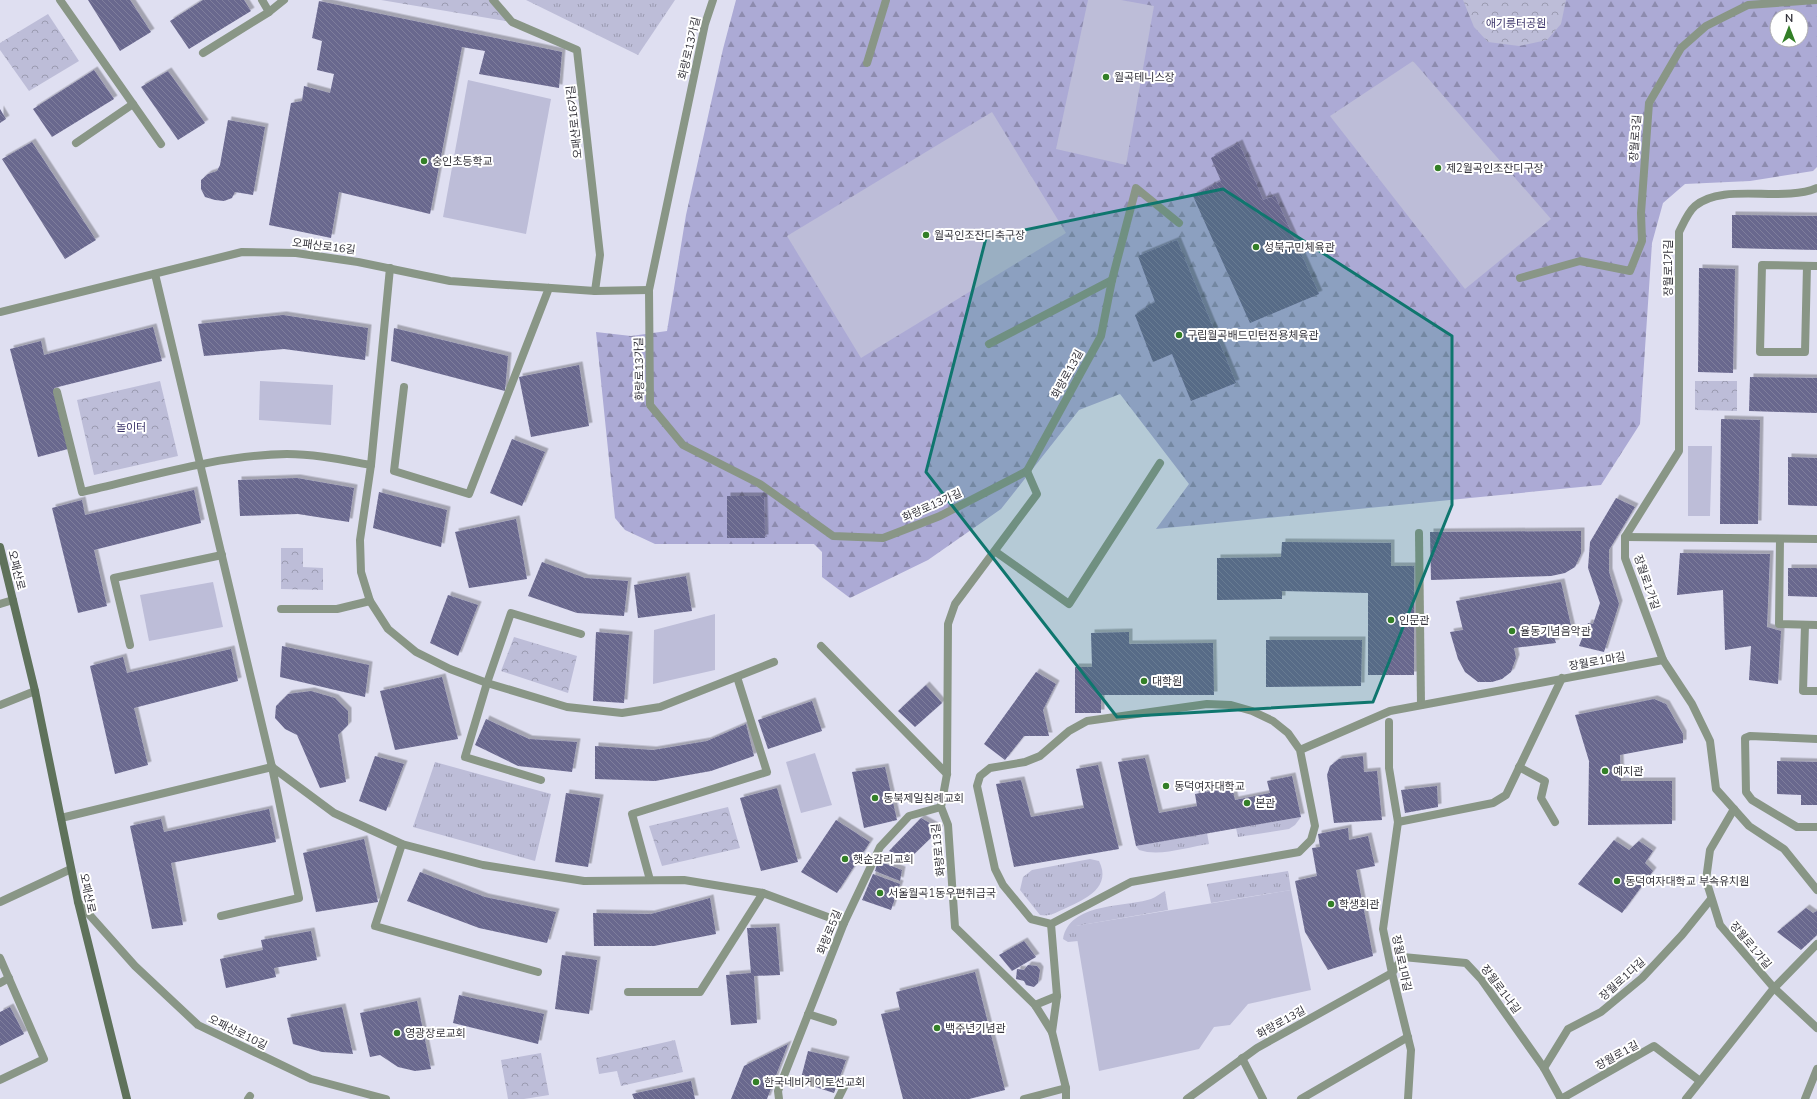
<svg xmlns="http://www.w3.org/2000/svg" width="1817" height="1099" font-family="'Nunito Sans','Noto Sans KR',sans-serif">
	<style>
		.grass { fill: url(#grass-tufts) }
		.forest { fill: url(#forest-firs); fill-rule: evenodd }
		.park { fill: url(#park-crowns) }
		.pitch { fill: #bdbdd8 }
		.building { fill: url(#building-back-hatch); filter: url(#shadow) }
		.lines { fill: none; stroke-linecap: round; stroke-linejoin: round }
		.service { stroke: #899686; stroke-width: 8 }
		.minor { stroke: #899686; stroke-width: 8 }
		.tertiary { stroke: #899686; stroke-width: 8 }
		.secondary { stroke: #5f725b; stroke-width: 8 }
		.marked { fill: #0f766e; fill-opacity: 0.2; stroke: #0f766e; stroke-width: 3; stroke-linejoin: round }
		.poi-dot { fill: #337f27; stroke: #fff; stroke-width: 1.5 }
		.labels { text-anchor: middle; stroke-width: 4; stroke-linejoin: round; paint-order: stroke }
		.park-label { font-size: 11px; fill: #3b346a; stroke: #fff }
		.street-label { font-size: 11px; fill: #34333b; stroke: #fff }
		.poi-label { font-size: 11px; fill: #34333b; stroke: #fff; text-anchor: start }
	</style>
	<defs>
		<pattern id="grass-tufts" width="24" height="20" patternUnits="userSpaceOnUse"><rect width="24" height="20" fill="#bdbdd8"/><path d="M3 7l-1-3M5 7V3M7 7l1-3M15 17l-1-3M17 17v-4M19 17l1-3" fill="none" stroke="#9a9ab0"/></pattern>
		<pattern id="forest-firs" width="22" height="20" patternUnits="userSpaceOnUse"><rect width="22" height="20" fill="#acaad5"/><path d="M5 1l3.5 6h-7zM16 11l3.5 6h-7z" fill="#8d8bae"/></pattern>
		<pattern id="park-crowns" width="20" height="18" patternUnits="userSpaceOnUse"><rect width="20" height="18" fill="#bdbdd8"/><path d="M2 6a3 3 0 1 1 6 0M12 15a3 3 0 1 1 6 0" fill="none" stroke="#9a9ab0"/></pattern>
		<pattern id="building-back-hatch" width="6" height="6" patternUnits="userSpaceOnUse"><rect width="6" height="6" fill="#69678e"/><path d="M-1 5l2 2M0 0l6 6M5-1l2 2" fill="none" stroke="#7f7e9c"/></pattern>
		<filter id="shadow"><feDropShadow dx="3.5" dy="-3.5" stdDeviation="0" flood-color="#0004"/></filter>
	</defs>
	<rect width="100%" height="100%" fill="#dfdff1"/>
	<g class="grass">
		<polygon points="526,0 675,0 638,55"/>
		<polygon points="435,762 551,794 535,861 413,827"/>
		<polygon points="1301,817 1295,825 1289,829 1238,837 1236,828"/>
		<path d="M1207,833L1209,844C1187,847 1160,857 1139,850L1136,846Z"/>
		<path d="M1090,859L1099,861C1112,887 1086,899 1066,908C1057,912 1050,917 1040,915L1020,890L1023,877L1032,870Z"/>
		<polygon points="1288,871 1291,890 1211,903 1207,884"/>
		<path d="M1165,891L1168,910L1076,926L1078,941L1068,942L1063,939C1070,902 1123,908 1151,899C1156,897 1161,893 1165,891Z"/>
	</g>
	<path class="forest" d="M736,0H1817V167L1813,171L1750,181L1685,184L1663,203L1652,243L1640,424L1601,485L1156,529L1189,484L1120,394L1079,410L1001,509L928,560L850,598L822,577V552L814,544H655L625,530L615,518L596,332L631,336L667,331L686,215L723,49ZM1777,16H1801V40H1777Z"/>
	<g class="park">
		<polygon points="381,0 493,0 512,22"/>
		<polygon points="1463,0 1566,0 1561,24 1547,40 1519,46 1488,42 1474,27"/>
		<polygon points="48,14 79,61 29,91 0,50 0,43"/>
		<polygon points="160,381 178,456 94,475 77,400"/>
		<polygon points="1695,381 1737,381 1737,411 1695,410"/>
		<polygon points="281,548 303,548 303,567 323,568 323,590 281,589"/>
		<polygon points="514,637 577,656 568,693 501,671"/>
		<polygon points="728,807 740,848 662,866 649,826"/>
		<polygon points="675,1040 683,1072 621,1086 617,1071 599,1074 596,1058"/>
		<polygon points="541,1053 549,1095 524,1099 508,1099 501,1060"/>
	</g>
	<g class="pitch">
		<polygon points="1088,0 1121,0 1154,6 1126,165 1056,149"/>
		<polygon points="1413,61 1551,219 1465,289 1330,116"/>
		<polygon points="468,80 551,99 526,234 443,217"/>
		<polygon points="992,112 1066,233 861,358 787,236"/>
		<polygon points="260,381 333,385 331,425 259,420"/>
		<polygon points="1688,446 1712,446 1710,516 1688,516"/>
		<polygon points="213,582 223,627 149,641 140,595"/>
		<polygon points="715,614 715,670 653,684 654,630"/>
		<polygon points="815,753 832,805 801,813 786,762"/>
		<polygon points="1291,890 1311,990 1248,1004 1230,1025 1214,1027 1199,1049 1099,1071 1075,926"/>
	</g>
	<g class="building">
		<polygon points="88,0 130,0 151,32 120,51"/>
		<polygon points="203,0 244,0 251,11 189,49 170,21"/>
		<polygon points="319,1 562,52 559,88 479,74 485,51 462,47 430,214 339,192 331,238 269,225 291,103 302,101 304,86 330,93 334,74 317,70 322,41 312,38"/>
		<polygon points="94,70 114,99 52,137 33,109"/>
		<polygon points="168,71 205,123 178,140 141,87"/>
		<polygon points="0,109 6,119 0,123"/>
		<polygon points="228,120 265,127 253,195 235,192 232,198 224,201 215,200 205,197 201,189 201,180 208,174 217,171 220,165"/>
		<polygon points="32,142 96,240 65,259 2,159"/>
		<polygon points="1239,143 1263,200 1275,196 1319,294 1250,323 1193,196 1221,181 1211,158"/>
		<polygon points="1732,215 1817,216 1817,250 1732,248"/>
		<polygon points="1177,240 1236,383 1191,401 1172,354 1153,362 1135,315 1155,302 1138,256"/>
		<polygon points="1699,268 1735,269 1733,373 1698,372"/>
		<polygon points="283,315 368,328 365,360 284,349 204,356 198,324"/>
		<polygon points="153,327 162,361 54,388 68,449 38,457 10,349 41,341 44,355"/>
		<polygon points="394,328 508,356 505,391 391,361"/>
		<polygon points="579,365 589,426 531,437 519,377"/>
		<polygon points="1750,377 1817,378 1817,413 1749,411"/>
		<polygon points="1721,419 1760,420 1758,524 1720,524"/>
		<polygon points="512,439 545,452 522,506 490,493"/>
		<polygon points="1788,457 1817,458 1817,506 1788,505"/>
		<polygon points="297,478 354,488 349,522 298,514 240,516 238,480"/>
		<polygon points="194,490 201,523 94,550 107,606 78,613 52,508 82,500 85,515"/>
		<polygon points="379,492 447,510 441,547 373,528"/>
		<polygon points="727,496 764,496 765,538 727,538"/>
		<polygon points="1616,498 1635,507 1609,550 1609,572 1619,604 1604,652 1579,646 1588,623 1593,624 1600,603 1588,568 1590,542"/>
		<polygon points="516,519 527,579 469,588 455,532"/>
		<polygon points="1581,531 1581,554 1575,567 1565,573 1551,576 1431,580 1430,532"/>
		<polygon points="1282,542 1391,543 1391,566 1414,566 1414,675 1368,675 1368,593 1282,591 1282,599 1217,600 1217,558 1281,557"/>
		<polygon points="1680,553 1770,554 1767,627 1781,631 1778,684 1749,680 1751,646 1725,650 1723,590 1677,595"/>
		<polygon points="542,562 585,578 628,581 624,616 577,613 528,596"/>
		<polygon points="1788,568 1817,568 1817,597 1788,596"/>
		<polygon points="686,576 692,611 638,618 634,585"/>
		<polygon points="1561,582 1572,630 1553,634 1556,643 1514,648 1516,658 1511,672 1502,679 1492,682 1478,682 1465,672 1458,659 1450,632 1463,630 1456,601"/>
		<polygon points="448,595 478,605 458,656 430,643"/>
		<polygon points="596,632 629,635 624,703 593,701"/>
		<polygon points="1129,632 1129,644 1213,643 1214,695 1101,695 1101,713 1075,713 1075,667 1092,667 1091,633"/>
		<polygon points="1266,640 1362,640 1361,686 1266,687"/>
		<polygon points="282,646 369,665 365,697 280,677"/>
		<polygon points="231,649 238,681 134,708 148,765 115,774 90,666 123,657 127,673"/>
		<polygon points="1036,672 1056,684 1043,710 1049,736 1024,736 1005,760 984,744"/>
		<polygon points="442,677 458,739 395,750 380,691"/>
		<polygon points="926,685 942,703 915,727 898,711"/>
		<polygon points="311,691 335,698 348,711 348,725 338,735 346,782 320,788 297,735 285,729 275,718 276,706 288,694"/>
		<polygon points="1654,699 1666,704 1683,734 1683,743 1620,755 1621,781 1672,781 1672,824 1588,825 1589,761 1575,715"/>
		<polygon points="812,701 822,731 768,749 758,720"/>
		<polygon points="486,719 529,739 577,742 572,772 518,766 475,745"/>
		<polygon points="746,724 754,756 711,771 655,781 595,779 595,746 653,750 707,741"/>
		<polygon points="375,756 404,764 386,811 359,801"/>
		<polygon points="1363,756 1364,772 1377,771 1382,820 1334,823 1327,775 1330,766 1339,759"/>
		<polygon points="1145,758 1159,813 1197,806 1195,794 1232,787 1235,800 1270,793 1267,781 1292,776 1301,817 1136,846 1118,762"/>
		<polygon points="1777,761 1817,762 1817,805 1801,805 1801,795 1777,794"/>
		<polygon points="1098,765 1119,849 1014,867 996,784 1021,780 1031,817 1084,808 1076,769"/>
		<polygon points="885,767 897,820 864,828 852,772"/>
		<polygon points="1437,786 1438,807 1405,813 1401,790"/>
		<polygon points="777,788 798,862 761,871 740,798"/>
		<polygon points="566,793 600,798 588,867 555,862"/>
		<polygon points="269,809 276,842 171,863 183,925 152,929 130,826 161,819 164,832"/>
		<polygon points="921,818 940,829 908,860 889,851"/>
		<polygon points="836,820 870,842 837,893 801,872"/>
		<polygon points="1348,828 1349,840 1368,836 1375,866 1356,870 1373,956 1328,970 1305,932 1295,881 1317,876 1312,848 1320,847 1318,834"/>
		<polygon points="364,839 378,902 316,912 303,853"/>
		<polygon points="1614,840 1629,850 1639,841 1653,851 1645,863 1653,871 1622,913 1578,884"/>
		<polygon points="878,861 902,870 900,881 875,871"/>
		<polygon points="420,872 485,897 556,912 547,943 479,928 407,901"/>
		<polygon points="873,874 900,884 891,910 862,900"/>
		<polygon points="710,898 716,934 654,946 594,946 593,913 651,914"/>
		<polygon points="1806,908 1813,913 1817,911 1817,935 1801,950 1777,932"/>
		<polygon points="776,927 780,975 754,976 757,1023 731,1025 726,975 751,973 747,928"/>
		<polygon points="311,931 317,960 274,968 276,977 226,988 220,959 263,950 261,940"/>
		<polygon points="1024,941 1036,957 1012,971 999,955"/>
		<polygon points="562,955 597,960 589,1014 555,1009"/>
		<polygon points="1028,965 1037,966 1040,970 1038,983 1034,987 1026,985 1024,981 1016,979 1017,969 1024,970"/>
		<polygon points="975,972 1005,1090 969,1099 903,1099 881,1014 900,1010 896,992"/>
		<polygon points="459,995 544,1014 538,1044 453,1023"/>
		<polygon points="417,1001 431,1069 415,1071 398,1067 380,1055 370,1057 360,1013"/>
		<polygon points="10,1007 24,1034 0,1046 0,1012"/>
		<polygon points="342,1007 353,1054 322,1052 293,1044 287,1018"/>
		<polygon points="788,1044 767,1099 731,1099 744,1066"/>
		<polygon points="808,1051 846,1060 834,1093 800,1082"/>
		<polygon points="691,1081 695,1099 634,1099 632,1094"/>
	</g>
	<g class="lines">
		<g class="service">
			<polyline points="60,0 161,144"/>
			<polyline points="262,0 269,12"/>
			<polyline points="203,53 269,12 284,0"/>
			<polyline points="76,143 133,104"/>
			<polyline points="1807,266 1805,352 1760,352 1762,265 1817,266"/>
			<polyline points="404,387 394,471 469,494 549,288"/>
			<path d="M57,392L82,492C148,477 219,455 287,454C315,454 343,460 371,465L390,268"/>
			<polyline points="371,465 360,540 361,572 370,601 388,629 416,652 450,669 487,683 567,707 622,713 660,707 774,662"/>
			<polyline points="1419,533 1421,705"/>
			<polyline points="1625,537 1817,539"/>
			<polyline points="1780,539 1779,624 1817,625"/>
			<polyline points="281,609 337,609 370,601"/>
			<polyline points="1805,625 1803,691 1817,691"/>
			<polyline points="130,645 114,578 222,555"/>
			<polyline points="1817,739 1750,736 1745,738 1746,792 1752,800 1797,827 1817,827"/>
			<polyline points="1300,750 1288,733 1273,721 1252,711 1231,705 1207,704 1087,721 1069,731 1040,756 1025,762 990,768 980,776 977,786 995,869 1003,885 1031,919 1051,924 1131,882 1299,852 1311,840 1315,826 1300,750 1390,711 1663,660"/>
			<polyline points="272,767 334,813 402,844 483,865 584,881 684,880 763,893 844,923"/>
			<polyline points="541,780 465,757 487,683 511,613 581,634"/>
			<polyline points="61,818 272,767 155,274"/>
			<polyline points="402,844 375,926 538,972"/>
			<polyline points="650,880 632,814 767,772 737,677"/>
			<polyline points="0,902 71,869"/>
			<polyline points="221,916 299,898 272,767"/>
			<polyline points="0,958 44,1059 0,1080"/>
			<polyline points="0,983 9,978"/>
			<polyline points="628,992 700,992 763,893"/>
			<polyline points="808,1014 833,1022"/>
			<polyline points="1024,1099 1066,1088"/>
		</g>
		<g class="minor">
			<polyline points="493,0 512,22 577,50 600,255 595,291"/>
			<polyline points="713,0 705,24 649,290 650,405 683,445 760,484 833,536 883,538 940,516 1027,471"/>
			<polyline points="867,63 886,0"/>
			<path d="M1817,188C1782,203 1723,182 1695,206C1688,212 1683,224 1679,232V451L1625,537V558L1663,660L1692,704L1710,741L1716,789L1749,826L1784,849L1817,890"/>
			<polyline points="1520,278 1580,261 1630,271 1642,241 1641,213 1649,103 1681,48 1706,26 1748,5 1816,0"/>
			<polyline points="0,312 242,252 296,253 358,262 450,281 595,291 649,290"/>
			<polyline points="989,344 1112,280"/>
			<polyline points="1027,471 1037,494 955,604 948,624 947,774 941,807 948,825 955,927 1035,1005 1052,1032 1066,1088 1066,1099"/>
			<polyline points="1027,471 1101,336 1112,280 1136,188 1179,223"/>
			<polyline points="996,552 1069,604 1160,463"/>
			<polyline points="821,646 947,774"/>
			<polyline points="0,705 35,691"/>
			<polyline points="1389,722 1389,768 1398,822 1383,929 1392,973 1411,1050 1408,1099"/>
			<polyline points="1519,767 1545,781 1541,798 1555,822"/>
			<polyline points="1734,809 1710,850 1706,880 1720,925 1774,988 1817,1028"/>
			<polyline points="1398,822 1493,803 1506,795 1562,678"/>
			<polyline points="78,902 135,966 198,1025 311,1079 386,1099"/>
			<polyline points="1051,924 1057,996 1052,1032"/>
			<polyline points="1035,1005 1057,996"/>
			<polyline points="1242,1058 1263,1099"/>
			<polyline points="1544,1068 1568,1029 1601,1012 1642,978 1682,935 1711,899"/>
			<polyline points="248,1099 250,1096"/>
			<polyline points="779,1099 778,1091 844,923 880,847 909,816 941,807"/>
			<polyline points="838,1099 845,1085"/>
			<polyline points="1187,1099 1257,1048 1392,973 1403,957 1466,963 1481,979 1544,1068 1561,1099"/>
			<polyline points="1301,1099 1408,1037"/>
			<polyline points="1561,1099 1654,1046 1700,1081"/>
			<polyline points="1805,1099 1817,1069"/>
		</g>
		<g class="tertiary">
			<polyline points="0,604 13,600"/>
			<polyline points="1686,1099 1774,988 1817,944"/>
		</g>
		<polyline class="secondary" points="0,547 35,691 78,902 127,1099"/>
	</g>
	<path class="marked" d="M1223,189L1452,336V505L1373,702L1117,717L926,472L986,238Z"/>
	<g class="poi-dot">
		<circle cx="1106" cy="77" r="4"/>
		<circle cx="424" cy="161" r="4"/>
		<circle cx="1438" cy="168" r="4"/>
		<circle cx="926" cy="235" r="4"/>
		<circle cx="1256" cy="247" r="4"/>
		<circle cx="1179" cy="335" r="4"/>
		<circle cx="1391" cy="620" r="4"/>
		<circle cx="1512" cy="631" r="4"/>
		<circle cx="1144" cy="681" r="4"/>
		<circle cx="1605" cy="771" r="4"/>
		<circle cx="1166" cy="786" r="4"/>
		<circle cx="875" cy="798" r="4"/>
		<circle cx="1247" cy="803" r="4"/>
		<circle cx="845" cy="859" r="4"/>
		<circle cx="1617" cy="881" r="4"/>
		<circle cx="880" cy="893" r="4"/>
		<circle cx="1331" cy="904" r="4"/>
		<circle cx="937" cy="1028" r="4"/>
		<circle cx="397" cy="1033" r="4"/>
		<circle cx="756" cy="1082" r="4"/>
	</g>
	<g class="labels">
		<g class="park-label">
			<text x="1516" y="27">애기릉터공원</text>
			<text x="131" y="431">놀이터</text>
		</g>
		<g class="street-label">
			<text transform="translate(689 48) rotate(-77)" y="4">화랑로13가길</text>
			<text transform="translate(574 122) rotate(-96)" y="4">오패산로16가길</text>
			<text transform="translate(1635 138) rotate(-86)" y="4">장월로3길</text>
			<text transform="translate(324 246) rotate(7)" y="4">오패산로16길</text>
			<text transform="translate(1668 268) rotate(-90)" y="4">장월로1가길</text>
			<text transform="translate(639 369) rotate(-91)" y="4">화랑로13가길</text>
			<text transform="translate(1067 374) rotate(-61)" y="4">화랑로13길</text>
			<text transform="translate(932 505) rotate(-24)" y="4">화랑로13가길</text>
			<text transform="translate(17 570) rotate(76)" y="4">오패산로</text>
			<text transform="translate(1647 582) rotate(71)" y="4">장월로1가길</text>
			<text transform="translate(1597 661) rotate(-10)" y="4">장월로1마길</text>
			<text transform="translate(938 850) rotate(-96)" y="4">화랑로13길</text>
			<text transform="translate(88 893) rotate(78)" y="4">오패산로</text>
			<text transform="translate(829 932) rotate(-68)" y="4">화랑로5길</text>
			<text transform="translate(1751 945) rotate(50)" y="4">장월로1가길</text>
			<text transform="translate(1402 963) rotate(78)" y="4">장월로1마길</text>
			<text transform="translate(1622 979) rotate(-42)" y="4">장월로1다길</text>
			<text transform="translate(1501 989) rotate(53)" y="4">장월로1나길</text>
			<text transform="translate(1281 1022) rotate(-29)" y="4">화랑로13길</text>
			<text transform="translate(238 1032) rotate(26)" y="4">오패산로10길</text>
			<text transform="translate(1617 1055) rotate(-29)" y="4">장월로1길</text>
		</g>
		<g class="poi-label">
			<text x="1114" y="81">월곡테니스장</text>
			<text x="432" y="165">숭인초등학교</text>
			<text x="1446" y="172">제2월곡인조잔디구장</text>
			<text x="934" y="239">월곡인조잔디축구장</text>
			<text x="1264" y="251">성북구민체육관</text>
			<text x="1187" y="339">구립월곡배드민턴전용체육관</text>
			<text x="1399" y="624">인문관</text>
			<text x="1520" y="635">율동기념음악관</text>
			<text x="1152" y="685">대학원</text>
			<text x="1613" y="775">예지관</text>
			<text x="1174" y="790">동덕여자대학교</text>
			<text x="883" y="802">동북제일침례교회</text>
			<text x="1255" y="807">본관</text>
			<text x="853" y="863">햇순감리교회</text>
			<text x="1625" y="885">동덕여자대학교 부속유치원</text>
			<text x="888" y="897">서울월곡1동우편취급국</text>
			<text x="1339" y="908">학생회관</text>
			<text x="945" y="1032">백주년기념관</text>
			<text x="405" y="1037">영광장로교회</text>
			<text x="764" y="1086">한국네비게이토선교회</text>
		</g>
	</g>
	<g transform="translate(1789 28)"><circle r="19" fill="#ffffff" stroke="#aeadb1"/>
	<path d="M0-3L7 15L0 10L-7 15Z" fill="#337f27"/>
	<text y="-6" font-size="11" font-weight="bold" text-anchor="middle" fill="#34333b">N</text>
	</g>
</svg>
